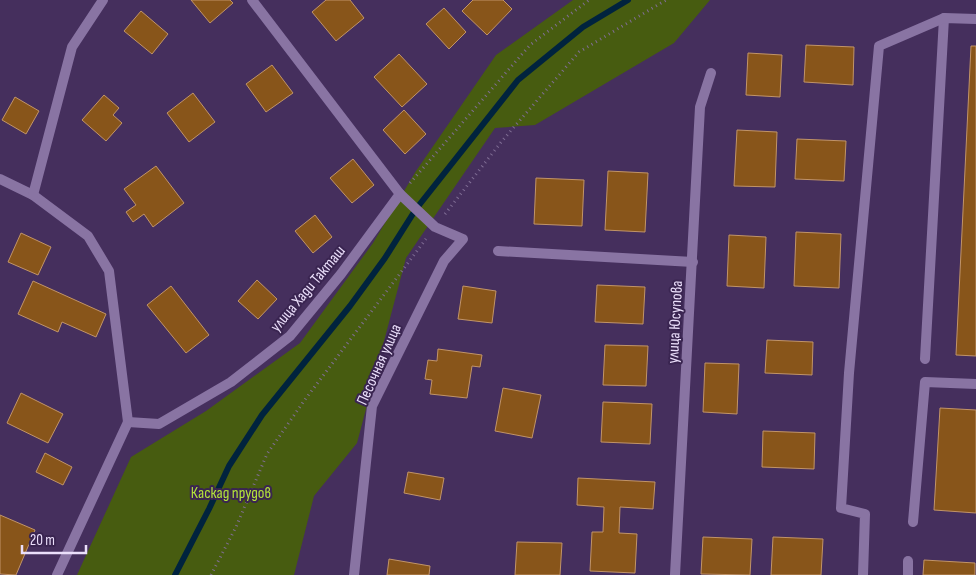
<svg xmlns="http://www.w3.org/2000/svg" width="976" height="575" font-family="'Sofia Sans Condensed',sans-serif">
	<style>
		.green { fill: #475c10 }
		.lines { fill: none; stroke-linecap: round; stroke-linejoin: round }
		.stream { stroke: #00233e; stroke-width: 6 }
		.building { fill: #88551a; stroke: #c19468 }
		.path { stroke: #806e95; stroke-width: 3; stroke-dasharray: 1 4; stroke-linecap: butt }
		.service { stroke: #8974a3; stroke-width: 10 }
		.minor { stroke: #8974a3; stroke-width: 10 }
		.labels { text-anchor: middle; stroke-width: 4; stroke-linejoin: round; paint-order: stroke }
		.street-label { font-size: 16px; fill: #ebdffb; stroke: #3a2551 }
		.park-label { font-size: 16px; fill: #b4e43a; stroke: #3a2551 }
	</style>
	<rect width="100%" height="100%" fill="#452f5d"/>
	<polygon class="green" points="573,0 710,0 674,43 535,125 495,128 406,258 357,443 314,496 294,575 77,575 131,457 206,411 300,343 373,243 416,171 496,55"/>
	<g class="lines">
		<polyline class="stream" points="175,575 209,509 229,466 262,415 350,306 385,258 416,209 518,80 583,27 628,0"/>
	</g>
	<g class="building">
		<polygon points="191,0 230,0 233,3 210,23"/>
		<polygon points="326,0 350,0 364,18 336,41 312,12"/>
		<polygon points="473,0 503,0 512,9 487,35 462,11"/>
		<polygon points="444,8 466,32 449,49 426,24"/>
		<polygon points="141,11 168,34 152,54 124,31"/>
		<polygon points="806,45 854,47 853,85 804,82"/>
		<polygon points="971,46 976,46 976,356 956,355"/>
		<polygon points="748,53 782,55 780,97 746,95"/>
		<polygon points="399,54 427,84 402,107 374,77"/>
		<polygon points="272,65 293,93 266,112 246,84"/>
		<polygon points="193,93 215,122 189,142 167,113"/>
		<polygon points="104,95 119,108 113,115 122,123 106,141 82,120"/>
		<polygon points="15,97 39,111 26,134 2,120"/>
		<polygon points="404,110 426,134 405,154 383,130"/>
		<polygon points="737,130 777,132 775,187 734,186"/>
		<polygon points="797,139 846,141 844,181 795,179"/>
		<polygon points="353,159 374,185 352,203 330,178"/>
		<polygon points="156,166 184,203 153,227 144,214 133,222 126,212 136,205 124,189"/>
		<polygon points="608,171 648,173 645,232 605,230"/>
		<polygon points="536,178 584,180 582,226 534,224"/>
		<polygon points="315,215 332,237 313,253 295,231"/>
		<polygon points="796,232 841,234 839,288 794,286"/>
		<polygon points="21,233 51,247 38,275 8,262"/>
		<polygon points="729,235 766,237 764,288 727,286"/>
		<polygon points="257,280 277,299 258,319 238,301"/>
		<polygon points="33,281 106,314 96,337 62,322 58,332 18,314"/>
		<polygon points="597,285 645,287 643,324 595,322"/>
		<polygon points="171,286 209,335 186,353 147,305"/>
		<polygon points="463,286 496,291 492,323 458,319"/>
		<polygon points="767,340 813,342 812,375 765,373"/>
		<polygon points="605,345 648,346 646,386 603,385"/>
		<polygon points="438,349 482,355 480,367 472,366 467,398 430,394 432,380 425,379 428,360 437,361"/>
		<polygon points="705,363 739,364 737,414 703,412"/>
		<polygon points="503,388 541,395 532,438 495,431"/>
		<polygon points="21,393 63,414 48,443 7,423"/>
		<polygon points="603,402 652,404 650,444 601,442"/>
		<polygon points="940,408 976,410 976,513 934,510"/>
		<polygon points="763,431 815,433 814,469 762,467"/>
		<polygon points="45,453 72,467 63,485 36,472"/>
		<polygon points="408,472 444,478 440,500 404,493"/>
		<polygon points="578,478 655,482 653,509 620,507 619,533 637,534 635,573 590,571 592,532 603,532 604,507 577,505"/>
		<polygon points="0,515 35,530 16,575 0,574"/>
		<polygon points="703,537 752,539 750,575 701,574"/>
		<polygon points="773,537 823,539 821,575 771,575"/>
		<polygon points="517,542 562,543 560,575 515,575"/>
		<polygon points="389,559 430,566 429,575 387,575"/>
		<polygon points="924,560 975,563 975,575 923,575"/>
	</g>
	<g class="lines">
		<g class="path">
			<polyline points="410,183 530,45 589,0"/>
			<polyline points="445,214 502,141 579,52 666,0"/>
			<polyline points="211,575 236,527 267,454 304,401 426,239"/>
		</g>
		<g class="service">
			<polyline points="925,359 944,18"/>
			<polyline points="913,522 925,382 976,384"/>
			<polyline points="863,575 865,514 841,508 849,373 879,46 944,18 976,19"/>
			<polyline points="908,575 908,561"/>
		</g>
		<g class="minor">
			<polyline points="0,179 33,195 88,236 109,271 128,422"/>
			<polyline points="33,195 72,47 103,0"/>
			<polyline points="498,251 693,262"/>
			<polyline points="57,575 128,422 159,424 231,382 290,336 341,274 400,194 252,0"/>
			<polyline points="354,575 372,406 444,261 463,239 435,227 400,194"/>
			<polyline points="675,575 700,107 711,73"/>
		</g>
	</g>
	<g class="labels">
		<g class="street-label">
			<text transform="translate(307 288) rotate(-50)" y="6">улица Хади Такташ</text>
			<text transform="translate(674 322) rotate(-87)" y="6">улица Юсупова</text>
			<text transform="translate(378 364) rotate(-66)" y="6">Песочная улица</text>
		</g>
		<g class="park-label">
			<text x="231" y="498">Каскад прудов</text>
		</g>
	</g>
	<path d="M22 545v8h64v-8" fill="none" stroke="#ebdffb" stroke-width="2.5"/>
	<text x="30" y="545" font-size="15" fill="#ebdffb" stroke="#3a2551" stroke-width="4" paint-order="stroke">20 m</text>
</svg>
